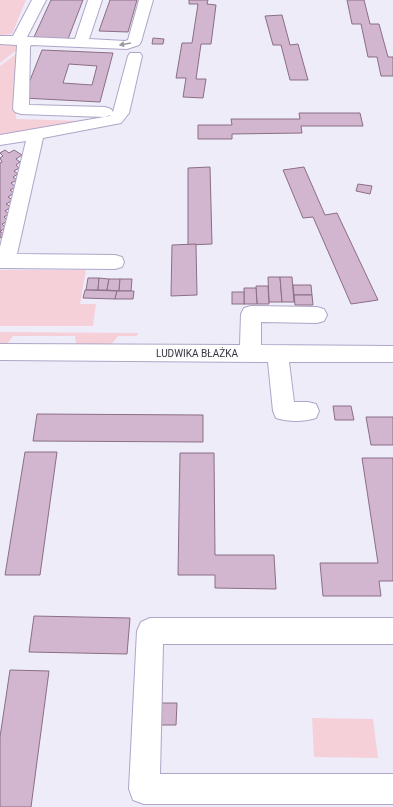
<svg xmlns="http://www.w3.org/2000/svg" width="393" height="807" font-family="Roboto,sans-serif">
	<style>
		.green { fill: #f6d0d8 }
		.building { fill: #d2b5ce; stroke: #8a6f86; fill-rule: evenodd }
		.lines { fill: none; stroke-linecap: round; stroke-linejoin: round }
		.minor-casing { stroke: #aea6c7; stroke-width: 2 }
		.minor { fill: #fff; fill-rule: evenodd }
		.oneway { fill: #9b9aa0 }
		.labels { text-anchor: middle; stroke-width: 3.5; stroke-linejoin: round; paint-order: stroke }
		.street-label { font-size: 10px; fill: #373442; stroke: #fbfcfb }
	</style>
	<rect width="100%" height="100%" fill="#efecfa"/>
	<g class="green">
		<polygon points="0,0 26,0 12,34 0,35"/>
		<polygon points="0,43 20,44 21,47 0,63"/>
		<polygon points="20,51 16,119 87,121 0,136 0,66"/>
		<polygon points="33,270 86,270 80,304 96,304 93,326 0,326 0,270"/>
		<polygon points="0,332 1,332 138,333 137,336 118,336 110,346 78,346 76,343 75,336 13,336 7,344 0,346"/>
		<polygon points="312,718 373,719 378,758 314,757"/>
	</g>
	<g class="building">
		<polygon points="51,0 83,0 68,39 34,37"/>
		<polygon points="110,0 137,0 128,32 99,31"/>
		<polygon points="189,0 208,0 207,4 216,5 211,44 201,44 196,79 206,79 203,98 183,97 186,78 176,78 182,43 192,43 198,4 189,4"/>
		<polygon points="347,0 364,0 370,24 379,24 388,57 393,57 393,76 381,76 377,57 368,57 361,24 352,24"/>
		<polygon points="282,15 290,45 298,44 308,80 290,80 281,45 273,45 265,16"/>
		<polygon points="153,38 164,39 163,44 152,44"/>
		<path d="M42,50L113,53L100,102L23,98ZM69,64L97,66L92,85L63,83Z"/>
		<polygon points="299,113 360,113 363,126 301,126 302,133 232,134 232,139 198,139 198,125 232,125 231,119 300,119"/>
		<polygon points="5,150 9,153 14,150 22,155 16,159 20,162 16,165 19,168 14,171 18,174 13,177 17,180 11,183 16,187 10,190 14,193 8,197 13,200 6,204 11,207 5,211 9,214 4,217 8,221 2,224 6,228 0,231 5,235 0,238 0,163 2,162 0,158 3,156 0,153"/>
		<polygon points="210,167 212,244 188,245 188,168"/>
		<polygon points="304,167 325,215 337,213 378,300 351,304 313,217 303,218 283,170"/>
		<polygon points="358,184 372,186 370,194 356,191"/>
		<polygon points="196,244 197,295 171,296 172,245"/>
		<polygon points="268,277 280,277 282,302 269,302"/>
		<polygon points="280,277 292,277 294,302 282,302"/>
		<polygon points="88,278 99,278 98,290 86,290"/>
		<polygon points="99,278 109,279 107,290 98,290"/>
		<polygon points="109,279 120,279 119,291 107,290"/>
		<polygon points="120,279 132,279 131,291 119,291"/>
		<polygon points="293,285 311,285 312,295 294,295"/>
		<polygon points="256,286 268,286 269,304 257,304"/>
		<polygon points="244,288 256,288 257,304 244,304"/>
		<polygon points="85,290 117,291 115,299 83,298"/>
		<polygon points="117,291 134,291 133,299 115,299"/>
		<rect x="232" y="292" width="12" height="12"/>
		<polygon points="294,295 312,295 313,305 295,305"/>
		<polygon points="333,406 351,406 354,420 335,420"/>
		<polygon points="37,414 203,415 203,442 33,441"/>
		<polygon points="366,417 393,417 393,445 371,445"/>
		<polygon points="25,452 57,452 40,575 5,575"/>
		<polygon points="180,453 214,453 215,555 274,555 276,589 215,588 215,575 178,575"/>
		<polygon points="362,458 393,458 393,581 379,581 381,596 323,596 320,563 378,563"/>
		<polygon points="34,616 130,618 127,654 29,652"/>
		<polygon points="10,670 49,671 31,807 0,807 0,737"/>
		<polygon points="155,703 177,703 176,725 154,725"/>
	</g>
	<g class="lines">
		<defs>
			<g id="minor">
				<polygon points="32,0 46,0 27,37 75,39 88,0 102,0 89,39 125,41 128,40 139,0 153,0 141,42 139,45 127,49 31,45 30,47 29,105 105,107 111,109 113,112 111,114 113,112 128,56 130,53 140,53 142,56 129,113 121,123 43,138 17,254 115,255 122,257 124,262 122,267 115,269 0,268 0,247 26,141 0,145 0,135 110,116 110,115 105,117 21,114 15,112 13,109 17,45 0,44 0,36 13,36"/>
				<path d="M251,306L317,307L324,309L327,315L324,321L317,323L261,322V345L393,346V362H289L294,402H308L316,404L319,411L316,418C304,422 288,422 276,418L273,411L268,362L0,360V344L240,345L241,314L244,308Z"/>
				<polygon points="150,618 393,618 393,644 163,644 160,774 393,774 393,804 144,804 133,800 129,789 137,631 141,622"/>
			</g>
		</defs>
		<use href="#minor" class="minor-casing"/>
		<use href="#minor" class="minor"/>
	</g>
	<defs><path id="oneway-solid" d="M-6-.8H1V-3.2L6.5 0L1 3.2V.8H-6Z"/></defs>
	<use class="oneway" href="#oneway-solid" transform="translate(125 44) rotate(170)"/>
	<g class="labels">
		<g class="street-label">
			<text x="197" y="357">LUDWIKA BŁAŻKA</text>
		</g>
	</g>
</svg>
